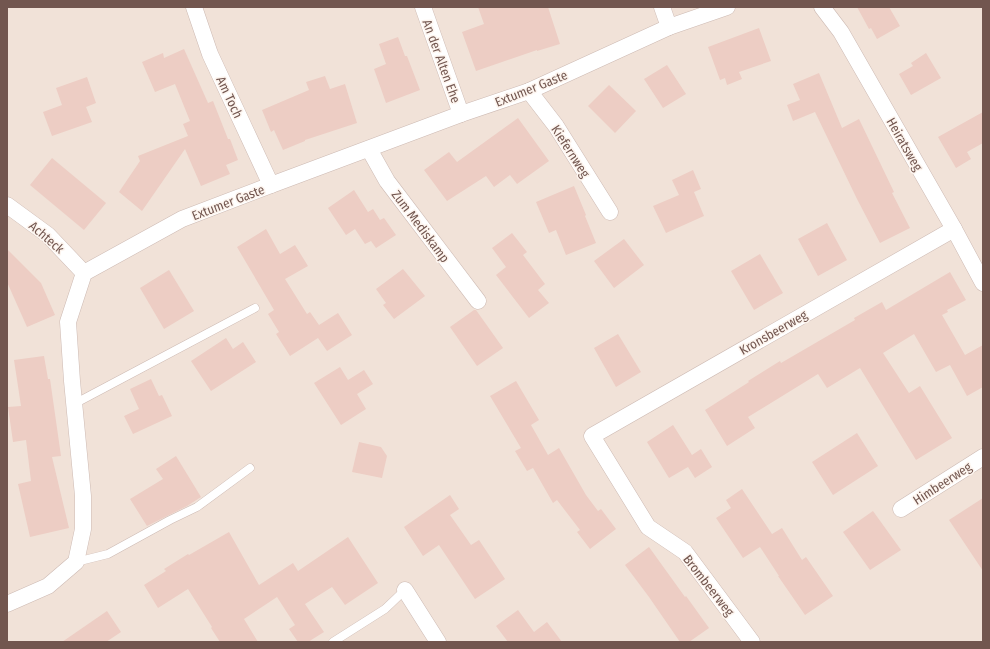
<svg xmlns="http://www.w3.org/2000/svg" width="990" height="649" font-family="'Fira Sans Condensed',sans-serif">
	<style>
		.residential { fill: #f1e2d8 }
		.building { fill: #edcdc4 }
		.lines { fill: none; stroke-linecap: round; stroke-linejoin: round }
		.service-casing { stroke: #cdbab3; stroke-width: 9 }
		.minor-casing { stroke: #cdbab3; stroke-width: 17 }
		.service { stroke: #fff; stroke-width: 8 }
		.minor { stroke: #fff; stroke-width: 16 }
		.labels { text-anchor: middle; stroke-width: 3; stroke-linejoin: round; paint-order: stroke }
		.street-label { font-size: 13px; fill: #72564f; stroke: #fdf5ef }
	</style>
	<rect width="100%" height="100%" fill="#faf1e9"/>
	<rect class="residential" x="7" y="7" width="976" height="635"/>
	<g class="building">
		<polygon points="478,7 548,7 560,44 537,51 537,50 476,71 462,32 484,24"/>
		<polygon points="857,7 889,7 900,26 877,39 871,28 869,29"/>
		<polygon points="759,28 771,61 739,72 742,79 727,85 725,78 720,80 708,47"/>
		<polygon points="398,37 405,56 407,56 420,90 386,103 374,69 386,64 379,44"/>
		<polygon points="184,49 208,103 213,101 228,139 230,139 238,160 226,165 230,174 201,186 185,149 142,211 119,192 140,161 138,156 188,136 183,124 190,121 175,84 155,92 142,62 163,53 164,58"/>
		<polygon points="926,53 941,78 911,95 899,74 913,66 911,63"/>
		<polygon points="667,65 686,94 663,108 644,79"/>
		<polygon points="819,73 842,128 859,119 894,192 892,193 910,228 880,243 857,199 815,112 793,121 787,105 800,100 793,84"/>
		<polygon points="325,76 330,89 345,84 357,123 305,140 305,141 283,150 274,130 271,132 262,110 309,90 306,82"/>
		<polygon points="87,77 96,103 86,107 92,122 52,136 43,112 62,105 56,88"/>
		<polygon points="609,85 636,111 615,133 588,106"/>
		<polygon points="983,112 983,143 967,152 971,159 956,168 938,137"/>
		<polygon points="518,118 549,161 517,184 510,175 494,187 486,176 447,201 424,170 449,152 457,162"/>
		<polygon points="52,158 106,203 84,230 30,185"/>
		<polygon points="693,170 701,189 694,192 704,216 666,233 653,206 679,195 672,180"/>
		<polygon points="574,186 586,215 585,216 596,243 566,255 556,230 549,233 536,202"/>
		<polygon points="354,190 368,212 373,209 380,220 384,218 396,235 376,248 371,241 365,244 355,229 346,235 328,208"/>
		<polygon points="827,223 847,260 818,276 798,239"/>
		<polygon points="266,229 280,254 295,245 308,266 285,279 307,314 310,312 319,325 338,313 352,335 327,351 318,338 290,356 276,334 279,332 268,314 274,310 237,247"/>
		<polygon points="512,233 527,252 523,255 545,284 538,290 549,303 529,318 496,275 506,267 492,248"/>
		<polygon points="624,239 644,265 614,288 594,261"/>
		<polygon points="7,249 41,283 55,315 27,327 7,282"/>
		<polygon points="760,254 783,293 754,310 731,271"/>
		<polygon points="403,269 425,296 394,319 383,305 386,303 376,289"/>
		<polygon points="169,270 194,311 164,329 140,288"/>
		<polygon points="950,272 966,300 947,310 948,312 942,315 965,355 983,345 983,387 967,396 950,365 936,372 914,334 883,353 909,393 920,386 952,438 916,460 860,368 827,388 818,374 748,417 755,428 727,446 705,410 749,382 748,381 780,361 781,363 855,320 854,318 882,302 886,310"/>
		<polygon points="474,310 476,310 503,348 477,366 450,327"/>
		<polygon points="618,334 641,372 616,387 594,348"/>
		<polygon points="226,338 233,349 243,342 256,362 211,391 191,361"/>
		<polygon points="44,356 48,379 50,379 61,456 52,457 69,528 30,537 18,484 31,481 26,440 13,442 8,407 21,406 14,360"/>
		<polygon points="340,367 348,380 364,370 373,384 357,394 366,409 341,425 314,383"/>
		<polygon points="151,379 159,396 162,395 172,416 133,434 124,416 139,409 130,389"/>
		<polygon points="516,381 539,420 531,425 548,455 559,448 586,495 598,511 601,509 616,529 590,549 577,532 580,530 557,500 553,503 533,468 527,471 515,451 521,448 490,396"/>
		<polygon points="673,425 692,455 701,449 712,467 695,478 688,467 669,478 647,442"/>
		<polygon points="857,433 878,466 833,495 812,462"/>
		<polygon points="359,442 381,447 387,456 382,478 352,472"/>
		<polygon points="176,456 201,497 187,506 147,526 130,499 163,479 156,469"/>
		<polygon points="742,489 772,534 782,528 802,560 806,557 833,596 805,615 778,576 779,576 760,547 743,558 716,518 731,508 726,500"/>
		<polygon points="450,495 459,509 450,515 471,545 479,540 505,579 475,599 439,545 423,556 404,527"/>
		<polygon points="983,498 983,571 949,520"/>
		<polygon points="873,511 901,550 870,570 843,532"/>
		<polygon points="229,532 259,585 293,563 298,571 348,537 378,583 345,605 332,587 305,604 324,632 308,642 298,642 289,629 295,625 277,597 244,619 258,642 220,642 211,628 212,627 188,589 158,608 144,585 166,571 164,569 188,554 189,555"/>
		<polygon points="649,547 685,597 686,596 709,628 689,642 680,642 649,597 625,565"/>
		<polygon points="518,610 534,632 547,622 562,642 508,642 496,626"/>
		<polygon points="107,611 121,632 106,642 62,642"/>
	</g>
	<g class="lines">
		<defs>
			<g id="service">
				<polyline points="74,404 255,308"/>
				<polyline points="76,562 108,554 170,520 197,507 250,468"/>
				<polyline points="333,642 385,609 405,590"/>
			</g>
			<g id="minor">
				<polyline points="194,7 210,54 271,185"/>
				<polyline points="423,7 461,114"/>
				<polyline points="662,7 669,27"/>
				<polyline points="822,7 841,32 954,229 983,283"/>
				<polyline points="529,91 556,126 610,212"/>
				<polyline points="369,149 387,181 478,301"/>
				<polyline points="7,205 48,235 84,273"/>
				<polyline points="901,509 983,457"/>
				<polyline points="405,590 438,642"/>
				<polyline points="7,604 48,586 76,562 83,529 83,496 72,381 68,322 84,273 182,219 271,185 461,114 529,91 669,27 727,7"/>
				<polyline points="752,642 685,552 648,527 592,436 954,229"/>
			</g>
		</defs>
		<use href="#service" class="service-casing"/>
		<use href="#minor" class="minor-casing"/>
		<use href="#service" class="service"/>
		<use href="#minor" class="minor"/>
	</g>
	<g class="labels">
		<g class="street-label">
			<text transform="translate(442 61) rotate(70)" y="5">An der Alten Ehe</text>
			<text transform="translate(531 88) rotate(-22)" y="5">Extumer Gaste</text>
			<text transform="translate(230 97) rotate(65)" y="5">Am Toch</text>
			<text transform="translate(905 144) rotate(60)" y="5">Heiratsweg</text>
			<text transform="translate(571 151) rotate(57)" y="5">Kiefernweg</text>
			<text transform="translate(228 202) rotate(-21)" y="5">Extumer Gaste</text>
			<text transform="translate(421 226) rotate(53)" y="5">Zum Mediskamp</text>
			<text transform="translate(47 237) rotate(41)" y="5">Achteck</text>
			<text transform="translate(773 332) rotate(-30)" y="5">Kronsbeerweg</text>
			<text transform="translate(942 483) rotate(-33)" y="5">Himbeerweg</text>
			<text transform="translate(709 585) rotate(52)" y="5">Brombeerweg</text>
		</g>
	</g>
	<rect width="990" height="649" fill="none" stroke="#72564f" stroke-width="16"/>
</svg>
